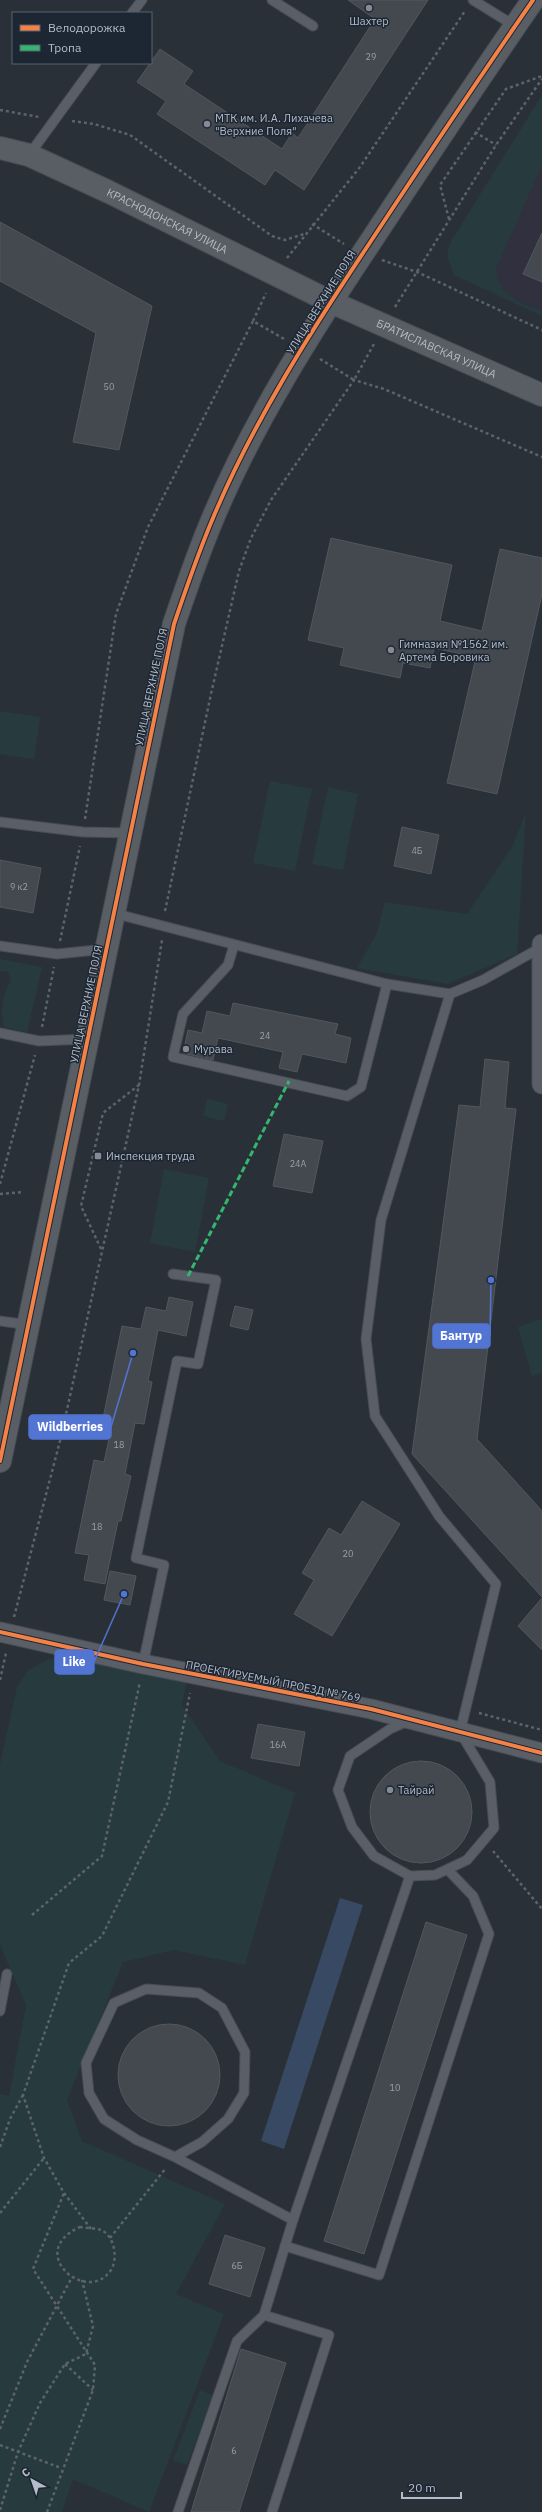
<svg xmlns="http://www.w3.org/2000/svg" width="542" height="2512" font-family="'IBM Plex Sans',sans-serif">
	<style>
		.medical { fill: #31303e }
		.green { fill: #273a3e }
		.water { fill: #384963 }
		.building { fill: #444950; stroke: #52575f }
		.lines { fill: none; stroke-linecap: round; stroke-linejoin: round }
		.lane-casing { stroke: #484c53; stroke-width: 11 }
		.street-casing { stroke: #484c53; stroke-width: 21 }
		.secondary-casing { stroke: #484c53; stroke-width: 24 }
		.path { stroke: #5d636a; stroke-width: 2.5; stroke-dasharray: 3 3; stroke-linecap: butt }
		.lane { stroke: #5a5e66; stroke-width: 9 }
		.street { stroke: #5a5e66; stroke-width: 19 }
		.secondary { stroke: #595d64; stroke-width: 22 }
		.quiet { stroke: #33b770; stroke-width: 3; stroke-dasharray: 6 3; stroke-linecap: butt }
		.cycleway-casing { stroke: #1d2633; stroke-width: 6 }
		.cycleway { stroke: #f48246; stroke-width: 4 }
		.poi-dot { fill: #848b96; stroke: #1d2633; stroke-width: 1.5 }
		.labels { text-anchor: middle; stroke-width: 3; stroke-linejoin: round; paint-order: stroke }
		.number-label { font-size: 9px; fill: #989fab }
		.poi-label { font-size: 11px; fill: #b4bcc9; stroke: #1d2633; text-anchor: start }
		.street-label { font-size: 11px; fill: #b4bcc9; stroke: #1d2633 }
		.leader { fill: none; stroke: #5274d3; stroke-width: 1.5 }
		.callout-dot { fill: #5274d3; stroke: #1d2633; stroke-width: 1.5 }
		.callout { fill: #5274d3; stroke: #5274d3; stroke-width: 1.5 }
		.callout-label { font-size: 12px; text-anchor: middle; font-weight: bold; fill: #fff }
	</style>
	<rect width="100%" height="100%" fill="#2a3038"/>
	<polygon class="medical" points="542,95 542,316 454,275 447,256 450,243"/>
	<g class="green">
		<path d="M542,95V165L495,271C504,299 517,301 542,311V316L454,275L447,256L450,243Z"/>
		<polygon points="0,711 40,717 34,759 0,754"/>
		<polygon points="270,781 312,789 295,871 253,863"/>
		<polygon points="328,787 358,794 343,870 312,864"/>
		<polygon points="526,812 517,954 448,984 357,968 376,935 385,902 467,914 513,845"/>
		<path d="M0,959L42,967L27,1032L4,1027C0,1013 2,994 11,981L8,972L0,971Z"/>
		<polygon points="207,1099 228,1104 224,1121 203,1116"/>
		<polygon points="164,1169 209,1178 195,1252 150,1243"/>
		<polygon points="542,1319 542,1373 532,1376 518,1327"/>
		<polygon points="74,1653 187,1680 182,1705 220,1761 295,1793 245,1965 174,1950 123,1962 67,2100 82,2141 225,2204 176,2294 224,2314 149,2512 73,2479 62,2512 0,2512 0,2094 9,2096 26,2005 0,1945 0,1764 17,1687 28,1670 49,1659"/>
		<polygon points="200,2390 213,2395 187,2465 173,2460"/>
	</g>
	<polygon class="water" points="340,1898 363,1905 284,2149 261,2141"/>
	<g class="building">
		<polygon points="348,0 428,0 304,190 275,170 265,185 157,114 166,101 137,82 160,49 193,71 184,84 282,149 292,133 298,138 375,19"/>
		<polygon points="0,222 152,306 119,450 73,442 96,333 0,281"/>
		<polygon points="542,233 542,282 523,274"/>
		<polygon points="331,538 452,565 440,621 482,631 500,549 542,558 542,594 497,794 447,783 476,657 434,648 430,668 403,663 400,678 340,665 344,648 308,640"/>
		<polygon points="402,827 439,835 431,874 394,866"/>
		<polygon points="0,860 41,868 33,913 0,907"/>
		<polygon points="233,1003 338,1024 335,1034 351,1038 346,1063 302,1054 297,1072 279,1068 283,1052 218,1038 213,1060 183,1053 188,1030 202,1033 207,1011 230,1016"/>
		<polygon points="485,1059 509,1062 505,1108 516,1109 477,1439 542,1511 542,1597 412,1454 459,1105 480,1107"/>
		<polygon points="284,1134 323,1141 312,1193 273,1186"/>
		<polygon points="169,1297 193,1302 186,1336 158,1330 148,1381 152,1382 144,1424 135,1423 125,1474 131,1476 121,1521 118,1521 105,1584 84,1580 89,1555 75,1553 94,1460 104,1462 111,1430 101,1428 122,1326 141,1329 146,1307 166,1311"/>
		<polygon points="235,1306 253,1310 248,1330 230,1326"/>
		<polygon points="362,1501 400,1524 332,1636 294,1614 314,1580 302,1573 329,1528 341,1535"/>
		<polygon points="110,1571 136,1576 130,1605 104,1600"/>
		<polygon points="542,1598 542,1650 518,1626"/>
		<polygon points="258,1724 305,1732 299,1766 251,1758"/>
		<circle cx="421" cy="1812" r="51"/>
		<polygon points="426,1922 467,1935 364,2254 324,2241"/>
		<circle cx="169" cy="2075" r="51"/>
		<polygon points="225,2235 265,2248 250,2297 209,2284"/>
		<polygon points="241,2349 286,2363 239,2512 191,2512"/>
	</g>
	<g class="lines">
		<defs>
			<g id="lane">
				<polyline points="272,0 313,26"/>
				<polyline points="473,0 515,26"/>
				<polyline points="132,13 142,0"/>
				<polyline points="29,155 96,63"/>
				<polyline points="0,822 83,832 130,833"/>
				<polyline points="113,913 387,984 450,994 483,980 542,947"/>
				<polyline points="234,945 228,965 183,1014 173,1057 347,1096 361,1087 387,984"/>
				<polyline points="0,946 57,954 106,949"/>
				<polyline points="0,1033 39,1041 88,1039"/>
				<polyline points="0,1321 29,1325"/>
				<polyline points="143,1664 164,1565 136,1558 177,1361 198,1364 216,1280 173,1274"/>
				<polyline points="408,1721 390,1729 350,1756 338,1790 352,1827 374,1856 410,1876 435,1875 467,1860 494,1828 490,1782 460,1732 496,1584 439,1516 375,1416 366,1339 381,1220 450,994"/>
				<polyline points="0,2011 7,1974"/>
				<polyline points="175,2157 202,2142 228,2119 244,2093 245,2052 222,2008 199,1993 146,1989 114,2003 86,2063 89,2093 104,2119 137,2140 175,2157 293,2220"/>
				<polyline points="285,2246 379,2275 489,1934 473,1896 448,1870"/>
				<polyline points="264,2315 329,2335 272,2512"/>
				<polyline points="178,2512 237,2341 264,2315 293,2220 410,1876"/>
			</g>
			<g id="street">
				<polyline points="542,944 542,1084"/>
				<polyline points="0,1632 143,1664 371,1709 542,1753"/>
			</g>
			<g id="secondary">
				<path id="s1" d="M0,148L29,155L109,192L331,302L542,395"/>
				<path d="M0,1461L174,624C186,589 198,553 213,518C253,422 311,331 369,244C423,162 477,81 533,0"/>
			</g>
		</defs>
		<use href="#lane" class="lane-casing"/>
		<use href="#street" class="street-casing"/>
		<use href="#secondary" class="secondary-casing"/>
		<g class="path">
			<polyline points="0,110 39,117"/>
			<polyline points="72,121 94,124 130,135 272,236 285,240 304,234"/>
			<polyline points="475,132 496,145"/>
			<polyline points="449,219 440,185 506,89 542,76"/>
			<polyline points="312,224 344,244"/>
			<polyline points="287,258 360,167 465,11"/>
			<polyline points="382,260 417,272 542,330"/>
			<polyline points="395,307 496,145 542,79"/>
			<polyline points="253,321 266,293"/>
			<polyline points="320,359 354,380 375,342"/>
			<polyline points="85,819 116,614 148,527 253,321 284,339"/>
			<polyline points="165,911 211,694 239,571 251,538 271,500 354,380 384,389 542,457"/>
			<polyline points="60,941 80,846"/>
			<polyline points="42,1027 54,967"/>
			<polyline points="0,1184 35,1055"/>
			<polyline points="0,1194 23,1192"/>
			<polyline points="101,1249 81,1206 103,1113 139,1085"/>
			<polyline points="14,1617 60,1441 139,1085 162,940"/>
			<polyline points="0,1680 6,1653"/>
			<polyline points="479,1713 542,1730"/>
			<polyline points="493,1851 542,1909"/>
			<polyline points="32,1915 102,1856 140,1682"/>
			<polyline points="0,2147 10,2119 23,2095"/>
			<polyline points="0,2213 44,2158"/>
			<path d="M80,2227C86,2228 95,2228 101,2230C115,2236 118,2259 111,2270C87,2306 24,2252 80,2227Z"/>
			<polyline points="91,2229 64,2193 44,2158 23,2095 69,1963 102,1936 168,1802 190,1693"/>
			<polyline points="110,2238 166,2168"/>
			<polyline points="65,2364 93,2390"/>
			<polyline points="0,2429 27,2362 72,2277"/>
			<polyline points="0,2445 61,2468"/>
			<polyline points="0,2510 18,2452 40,2403 65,2364 86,2354 93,2326 82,2280"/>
			<polyline points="47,2512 93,2390 95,2365 33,2269 64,2193"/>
		</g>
		<use href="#lane" class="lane"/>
		<use href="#street" class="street"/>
		<use href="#secondary" class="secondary"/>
		<polyline class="quiet" points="188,1276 289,1081"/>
		<defs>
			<g id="cycleway">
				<path d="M0,1461L174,624C186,589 198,553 213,518C253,422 311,331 369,244C423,162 477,81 533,0"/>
				<polyline points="0,1632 143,1664 371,1709 542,1753"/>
			</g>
		</defs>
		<use href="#cycleway" class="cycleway-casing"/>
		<use href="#cycleway" class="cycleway"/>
	</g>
	<g class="poi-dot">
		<circle cx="369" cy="8" r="4"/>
		<circle cx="207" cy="124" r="4"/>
		<circle cx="391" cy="650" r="4"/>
		<circle cx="186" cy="1049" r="4"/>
		<rect x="94" y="1152" width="8" height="8" rx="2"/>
		<circle cx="390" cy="1790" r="4"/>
	</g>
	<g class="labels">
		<g class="number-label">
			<text x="371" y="60">29</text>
			<text x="109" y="390">50</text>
			<text x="417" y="854">4Б</text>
			<text x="19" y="890">9 к2</text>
			<text x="265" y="1039">24</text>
			<text x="298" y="1167">24А</text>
			<text x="119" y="1448">18</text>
			<text x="97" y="1530">18</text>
			<text x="348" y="1557">20</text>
			<text x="278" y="1748">16А</text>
			<text x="395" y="2091">10</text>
			<text x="237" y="2269">6Б</text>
			<text x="234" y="2454">6</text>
		</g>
		<g class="poi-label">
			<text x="369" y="25" text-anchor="middle">Шахтер</text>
			<text x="215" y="122">МТК им. И.А. Лихачева<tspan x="215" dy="13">"Верхние Поля"</tspan></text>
			<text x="399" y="648">Гимназия №1562 им.<tspan x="399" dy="13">Артема Боровика</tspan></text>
			<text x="194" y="1053">Мурава</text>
			<text x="106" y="1160">Инспекция труда</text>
			<text x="398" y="1794">Тайрай</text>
		</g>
		<g class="street-label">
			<text dy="4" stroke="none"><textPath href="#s1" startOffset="183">КРАСНОДОНСКАЯ УЛИЦА</textPath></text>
			<text transform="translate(321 302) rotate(-58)" y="4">УЛИЦА ВЕРХНИЕ ПОЛЯ</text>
			<text dy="4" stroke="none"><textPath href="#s1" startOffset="481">БРАТИСЛАВСКАЯ УЛИЦА</textPath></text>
			<text transform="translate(151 687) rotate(-78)" y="4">УЛИЦА ВЕРХНИЕ ПОЛЯ</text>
			<text transform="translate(86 1004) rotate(-78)" y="4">УЛИЦА ВЕРХНИЕ ПОЛЯ</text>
			<text transform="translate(273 1681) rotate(11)" y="4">ПРОЕКТИРУЕМЫЙ ПРОЕЗД № 769</text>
		</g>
	</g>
	<path class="leader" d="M491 1280L490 1336M133 1353L111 1427M124 1594L94 1662"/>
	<g class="callout-dot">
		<circle cx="491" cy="1280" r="4"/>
		<circle cx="133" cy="1353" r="4"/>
		<circle cx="124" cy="1594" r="4"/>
	</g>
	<g class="callout">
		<rect x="433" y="1324" width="57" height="24" rx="4"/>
		<rect x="29" y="1415" width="82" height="24" rx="4"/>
		<rect x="55" y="1650" width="39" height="24" rx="4"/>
	</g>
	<g class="callout-label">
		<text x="461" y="1340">Бантур</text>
		<text x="70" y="1431">Wildberries</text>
		<text x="74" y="1666">Like</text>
	</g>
	<rect x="12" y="12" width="140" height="52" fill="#1d2633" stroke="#59626f"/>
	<rect x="20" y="25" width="20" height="6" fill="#f48246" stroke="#59626f"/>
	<text x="48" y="32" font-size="12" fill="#b4bcc9">Велодорожка</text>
	<rect x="20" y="45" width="20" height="6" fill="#33b770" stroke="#59626f"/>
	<text x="48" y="52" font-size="12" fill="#b4bcc9">Тропа</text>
	<g transform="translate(32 2480) rotate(320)" stroke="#1d2633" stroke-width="3" paint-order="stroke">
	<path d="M0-3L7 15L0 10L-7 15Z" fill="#b4bcc9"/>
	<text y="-6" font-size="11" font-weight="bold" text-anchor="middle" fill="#b4bcc9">С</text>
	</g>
	<path d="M402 2492v6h59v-6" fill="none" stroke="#b4bcc9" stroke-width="2"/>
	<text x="408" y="2492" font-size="12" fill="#b4bcc9" stroke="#1d2633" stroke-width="3" paint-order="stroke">20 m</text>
</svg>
